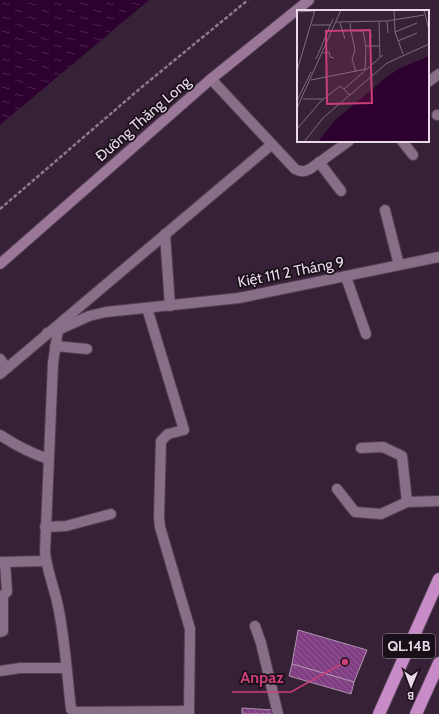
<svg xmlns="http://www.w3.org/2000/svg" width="439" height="714" font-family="Cabin,sans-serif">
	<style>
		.water { fill: url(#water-ripples) }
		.building { fill: url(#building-back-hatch); stroke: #ae93ae }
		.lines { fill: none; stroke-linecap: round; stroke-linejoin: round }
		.lane-casing { stroke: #533f53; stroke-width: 12 }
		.street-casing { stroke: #533f53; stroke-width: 12 }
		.secondary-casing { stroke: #533f53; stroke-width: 12 }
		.highway-casing { stroke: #533f53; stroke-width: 14 }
		.path { stroke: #8c7a8c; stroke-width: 2.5; stroke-dasharray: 4 2; stroke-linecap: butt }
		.lane { stroke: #886e87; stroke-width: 10 }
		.street { stroke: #886e87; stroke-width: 10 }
		.secondary { stroke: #9b779a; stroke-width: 10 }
		.highway { stroke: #c78cc7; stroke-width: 12 }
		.labels { text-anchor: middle; stroke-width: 3.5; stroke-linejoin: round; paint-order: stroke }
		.shield { fill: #190f18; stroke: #ab9daa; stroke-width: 1 }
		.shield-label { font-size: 14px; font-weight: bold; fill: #e9dae8 }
		.street-label { font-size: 15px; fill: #e9dae8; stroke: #190f18 }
		.inset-road { fill: none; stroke: #7e6b7e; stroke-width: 1 }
		.view { fill: #ca3f77; fill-opacity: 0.15; stroke: #ca3f77; stroke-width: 2 }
		.inset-edge { fill: none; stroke: #e9dae8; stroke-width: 2 }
		.leader { fill: none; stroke: #ca3f77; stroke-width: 1.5 }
		.callout-dot { fill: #ca3f77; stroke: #190f18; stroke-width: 1.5 }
		.callout-label { font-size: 16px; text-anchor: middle; font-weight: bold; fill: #ca3f77; stroke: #190f18; stroke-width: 3.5; stroke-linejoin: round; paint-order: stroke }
	</style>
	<defs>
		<pattern id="water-ripples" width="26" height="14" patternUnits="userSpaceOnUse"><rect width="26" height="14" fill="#2d002f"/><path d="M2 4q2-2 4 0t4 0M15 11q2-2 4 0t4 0" fill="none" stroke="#4b254d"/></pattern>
		<pattern id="building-back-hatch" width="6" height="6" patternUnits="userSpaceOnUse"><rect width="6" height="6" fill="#813f83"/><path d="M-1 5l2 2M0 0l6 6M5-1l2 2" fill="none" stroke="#935a95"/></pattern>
	</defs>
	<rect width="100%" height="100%" fill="#372137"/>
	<polygon class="water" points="0,0 149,0 0,125"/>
	<g class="building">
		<polygon points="298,630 367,650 354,682 292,664"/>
		<polygon points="292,664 354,682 351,694 289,676"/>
		<polygon points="242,708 273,710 273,714 242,714"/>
	</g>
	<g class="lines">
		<defs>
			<g id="lane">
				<polyline points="361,448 383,447 402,456 407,502 439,501"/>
				<polyline points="337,489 355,512 381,514 407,502"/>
				<polyline points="45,527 66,526 111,514"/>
				<polyline points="0,562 46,561"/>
				<polyline points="255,626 261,643 278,714"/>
				<polyline points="0,632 3,631 3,595 7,592 5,562"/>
				<polyline points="0,671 20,668 66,668"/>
			</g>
			<g id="street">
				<path d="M211,79L295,169C301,172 304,172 310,169L349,141"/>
				<polyline points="428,82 439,74"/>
				<polyline points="437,115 439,115"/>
				<polyline points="402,141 413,155"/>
				<polyline points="319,162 341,191"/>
				<polyline points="385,210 399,265"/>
				<polyline points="165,234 170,306"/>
				<polyline points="346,277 366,334"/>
				<polyline points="147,308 184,430 168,434 161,441 159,517 160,527 190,629 189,711"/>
				<path d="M58,330L53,363L45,552C47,571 54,587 58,606C65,639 67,675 71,709L75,712L189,711V714"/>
				<polyline points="47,333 56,331 89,316 106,312 239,298 439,257"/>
				<polyline points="55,346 87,349"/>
				<polyline points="0,359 7,368"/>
				<polyline points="0,374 271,145"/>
				<path d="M0,435C15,445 31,453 48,459"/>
			</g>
			<polyline id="secondary" points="0,264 211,79 309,0"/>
			<g id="highway">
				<polyline points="379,714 439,579"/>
				<polyline points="416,714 439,663"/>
			</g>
		</defs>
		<use href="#lane" class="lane-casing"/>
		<use href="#street" class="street-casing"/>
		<use href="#secondary" class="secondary-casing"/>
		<use href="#highway" class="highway-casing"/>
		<polyline class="path" points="0,209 143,86 248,0"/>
		<use href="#lane" class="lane"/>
		<use href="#street" class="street"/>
		<use href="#secondary" class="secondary"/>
		<use href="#highway" class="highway"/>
	</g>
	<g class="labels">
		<rect class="shield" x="383" y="634" width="52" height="24" rx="3"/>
		<g class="shield-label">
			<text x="409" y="651">QL.14B</text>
		</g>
		<g class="street-label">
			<text transform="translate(143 119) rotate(-41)" y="5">Đường Thăng Long</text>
			<text transform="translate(291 272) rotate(-11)" y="5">Kiệt 111 2 Tháng 9</text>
		</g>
	</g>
	<g transform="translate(297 10)">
		<rect width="132" height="132" fill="#372137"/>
		<path d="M132,46V132H21L37,111L90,67L101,59Z" fill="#2d002f"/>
		<path class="inset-road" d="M97,0L98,22L106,44M127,0L132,20M0,2L18,1M82,11L83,47M90,11L91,23M39,12L90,11L127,5M43,13L48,29M53,13L54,21H66L69,37L68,59M15,15H33M54,21L58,40L55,49L59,62M98,22L120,13M101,31L120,23M69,36H82M73,36L74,24M26,43L32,42L33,47L37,48M19,49L36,9M0,61L18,0M14,70L69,59M47,79L86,45M6,89H26M0,91L14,62M0,98L44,0M0,119L24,91L43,76L53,85M7,132L26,108L90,53L132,34"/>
		<path class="view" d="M73,20L75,93L30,94L29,21Z"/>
		<rect width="132" height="132" class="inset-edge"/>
	</g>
	<path class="leader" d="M345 662L291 692H232"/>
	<circle class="callout-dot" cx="345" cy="662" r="4"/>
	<g class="callout-label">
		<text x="262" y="683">Anpaz</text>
	</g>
	<g transform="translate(411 686) rotate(181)" stroke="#190f18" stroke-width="3" paint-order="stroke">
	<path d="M0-3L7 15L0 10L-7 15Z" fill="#e9dae8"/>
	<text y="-6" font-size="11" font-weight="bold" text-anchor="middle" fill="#e9dae8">B</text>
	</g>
</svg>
